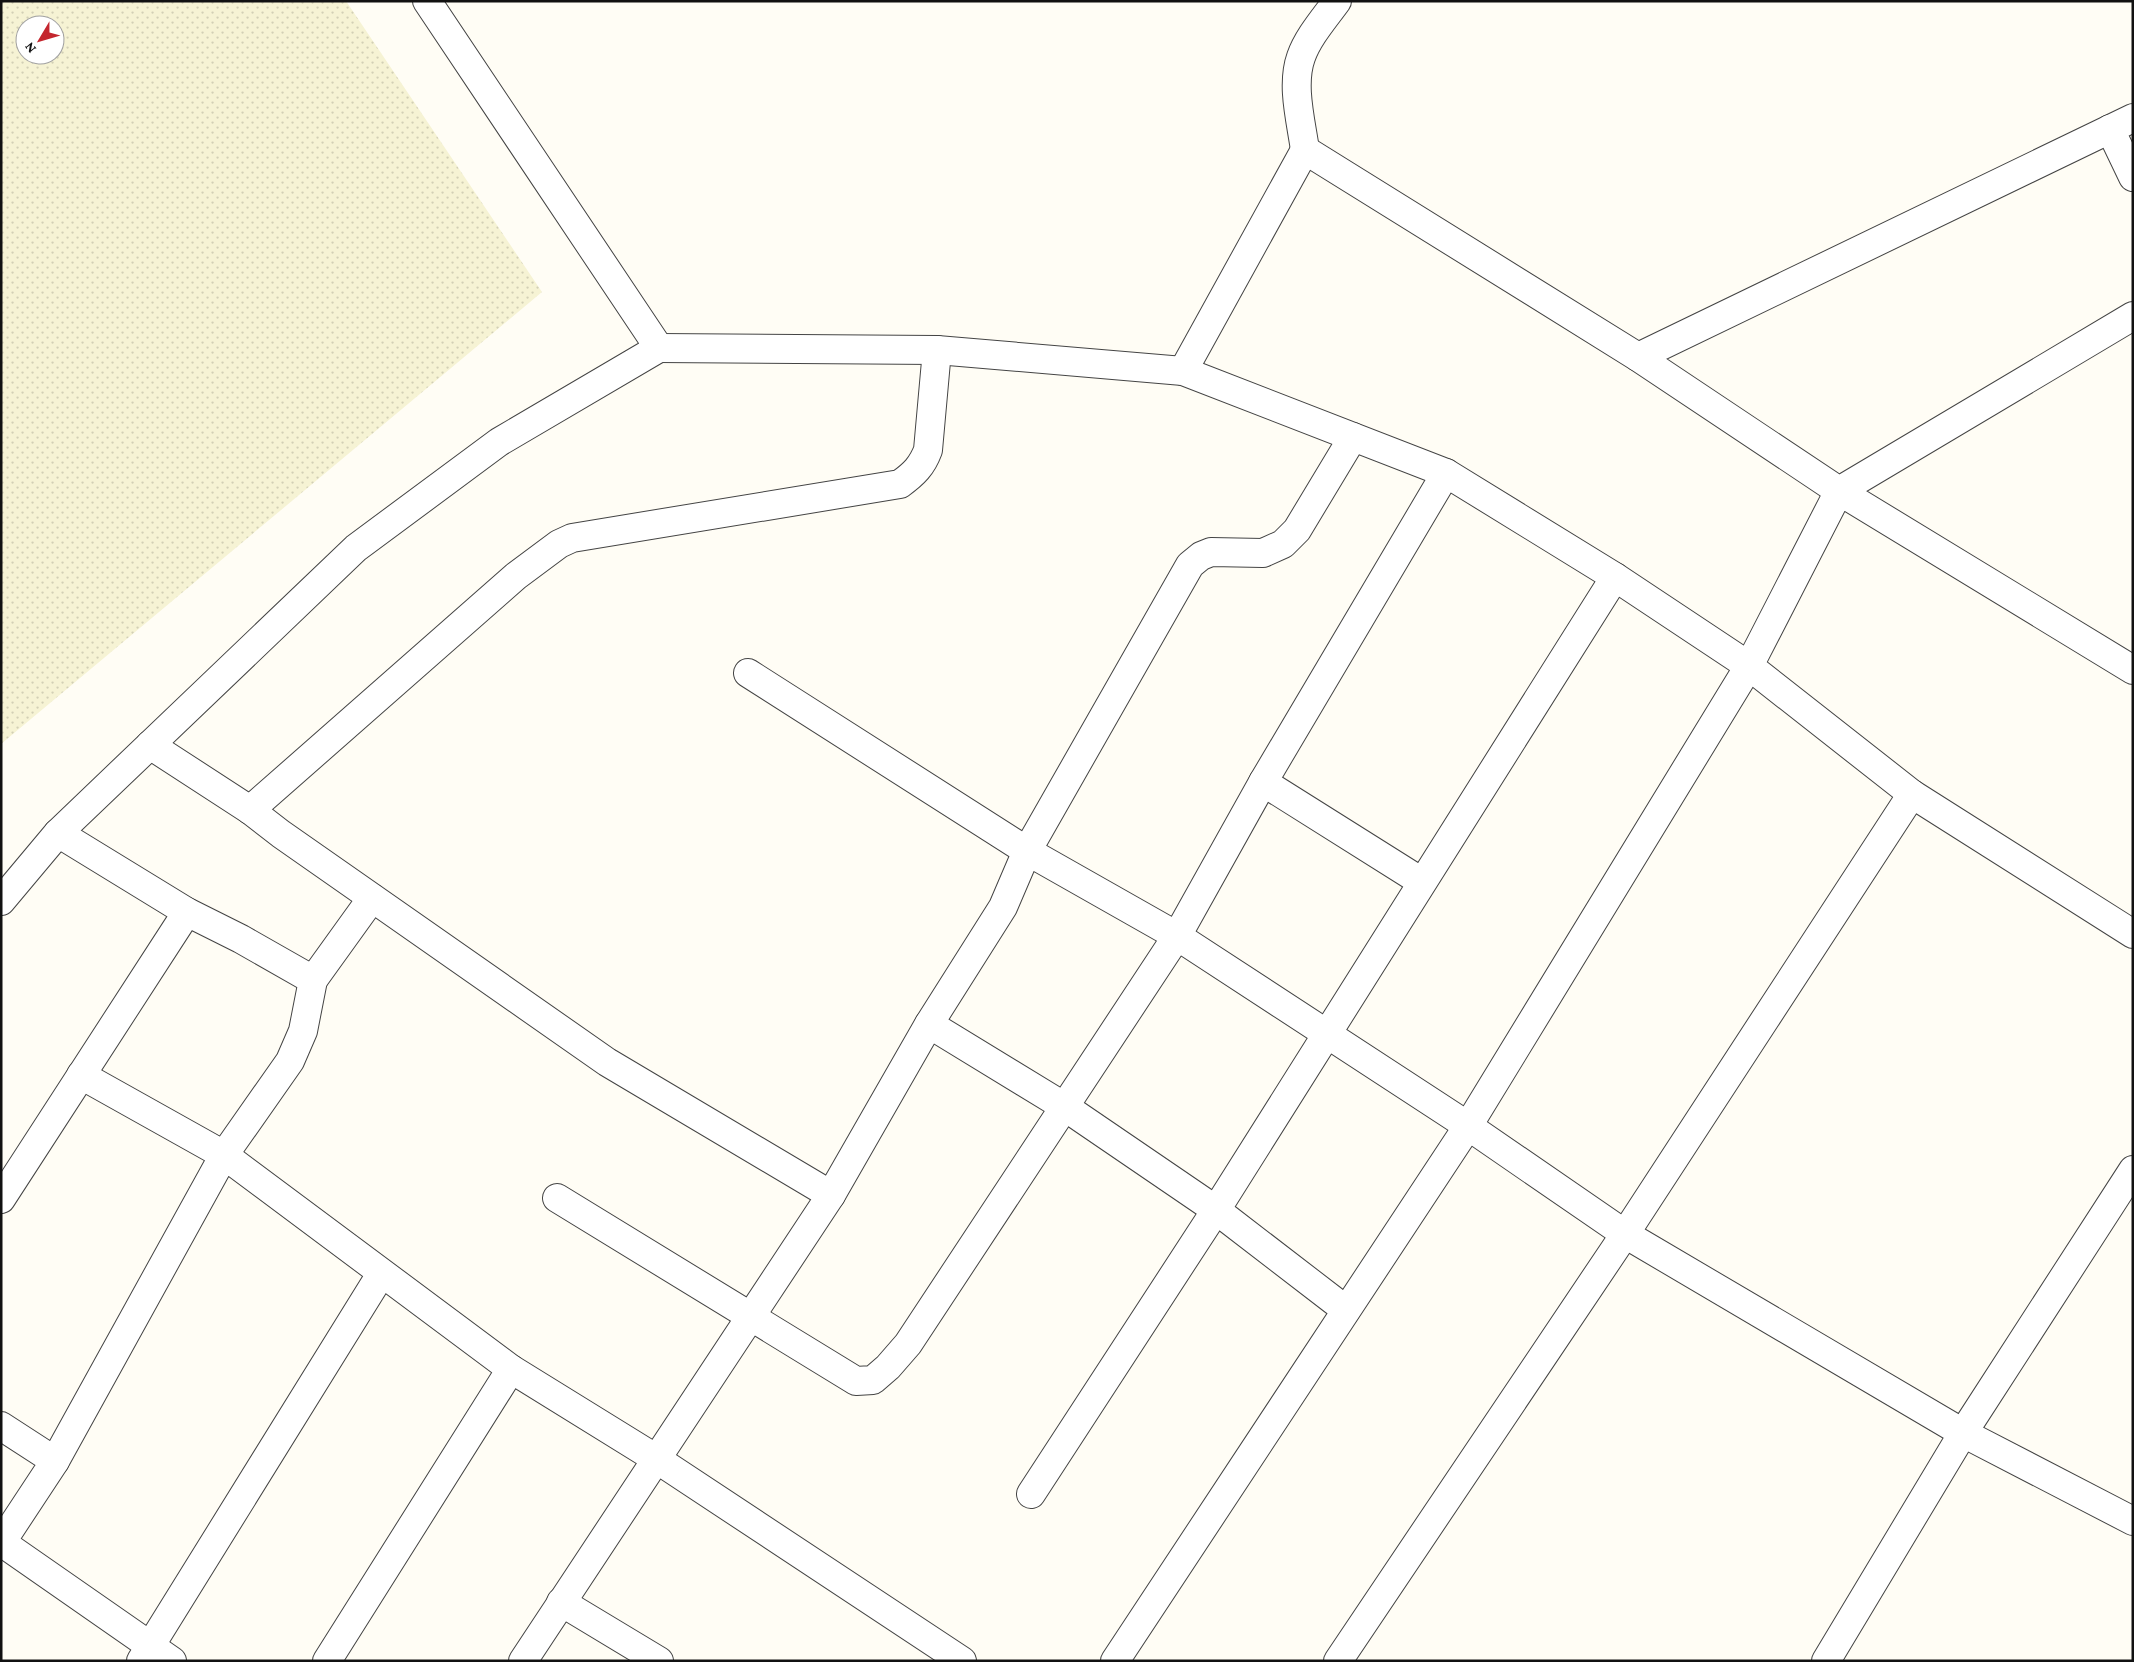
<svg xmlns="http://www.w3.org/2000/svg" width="2134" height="1662" font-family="'Crimson Pro',serif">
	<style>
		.farmland { fill: url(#farmland-dots); fill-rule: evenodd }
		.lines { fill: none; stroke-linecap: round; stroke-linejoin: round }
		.minor-casing { stroke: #444; stroke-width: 30 }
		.minor { stroke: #fff; stroke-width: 28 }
	</style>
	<defs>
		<pattern id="farmland-dots" width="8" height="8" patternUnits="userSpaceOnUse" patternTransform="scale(1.25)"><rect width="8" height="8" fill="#f6f3d4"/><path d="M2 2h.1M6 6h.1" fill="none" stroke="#d2cfb5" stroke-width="1.8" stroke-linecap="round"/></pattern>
	</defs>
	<rect width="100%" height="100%" fill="#fffdf5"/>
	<path class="farmland" d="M1,1H346L542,292L1,744ZM25,25H55V55H25Z"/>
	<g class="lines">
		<defs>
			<g id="minor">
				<polyline points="2133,118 1638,357 1839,491 2133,316"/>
				<polyline points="2110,129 2133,177"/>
				<path d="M1305,150C1301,121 1291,85 1301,57C1308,37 1324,19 1337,1"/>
				<polyline points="659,348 937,350 1183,371 1446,473 1615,577 1749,666 1468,1126 1115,1661"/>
				<polyline points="1183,371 1305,150 1638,357"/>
				<polyline points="2133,670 1839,491 1749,666 1912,794 2133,934"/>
				<polyline points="748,673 1027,851 1190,565 1201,556 1211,552 1263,553 1283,544 1297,530 1353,437"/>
				<polyline points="150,745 250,810 281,834 607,1062 831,1195"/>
				<polyline points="1263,782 1422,882"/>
				<path d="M250,810L516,576L559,544L572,538L900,484C914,474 922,466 928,450L937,350"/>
				<polyline points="58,833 187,912 241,939 313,980 303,1031 290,1061 224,1155 81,1075"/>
				<polyline points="1,901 58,833 356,548 499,442 659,348 427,1"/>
				<polyline points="313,980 372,898"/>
				<polyline points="929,1024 1065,1107 1216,1210 1346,1310"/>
				<polyline points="557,1198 856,1381 873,1380 888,1367 908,1344 1177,936 1263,782 1446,473"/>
				<polyline points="1,1199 187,912"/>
				<polyline points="1,1426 55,1461 1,1543"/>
				<polyline points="55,1461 224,1155 511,1369 655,1458 962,1661"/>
				<polyline points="1031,1494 1216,1210 1615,577"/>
				<polyline points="1,1542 172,1661"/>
				<polyline points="561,1602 659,1661"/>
				<polyline points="141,1661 381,1274"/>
				<polyline points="327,1661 511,1369"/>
				<polyline points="523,1661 831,1195 929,1024 1003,907 1027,851 1177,936 1468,1126 1625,1234 1963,1433 2133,1521"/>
				<polyline points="1338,1661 1625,1234 1912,794"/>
				<polyline points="1826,1661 1963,1433 2133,1170"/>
			</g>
		</defs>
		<use href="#minor" class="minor-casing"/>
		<use href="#minor" class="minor"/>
	</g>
	<rect width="2134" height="1662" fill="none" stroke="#111111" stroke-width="5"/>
	<g transform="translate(40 40) rotate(232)"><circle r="24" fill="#ffffff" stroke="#a0a0a0"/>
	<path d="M0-4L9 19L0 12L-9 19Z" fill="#c4262e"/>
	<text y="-8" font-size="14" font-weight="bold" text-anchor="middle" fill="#111111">N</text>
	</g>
</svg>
